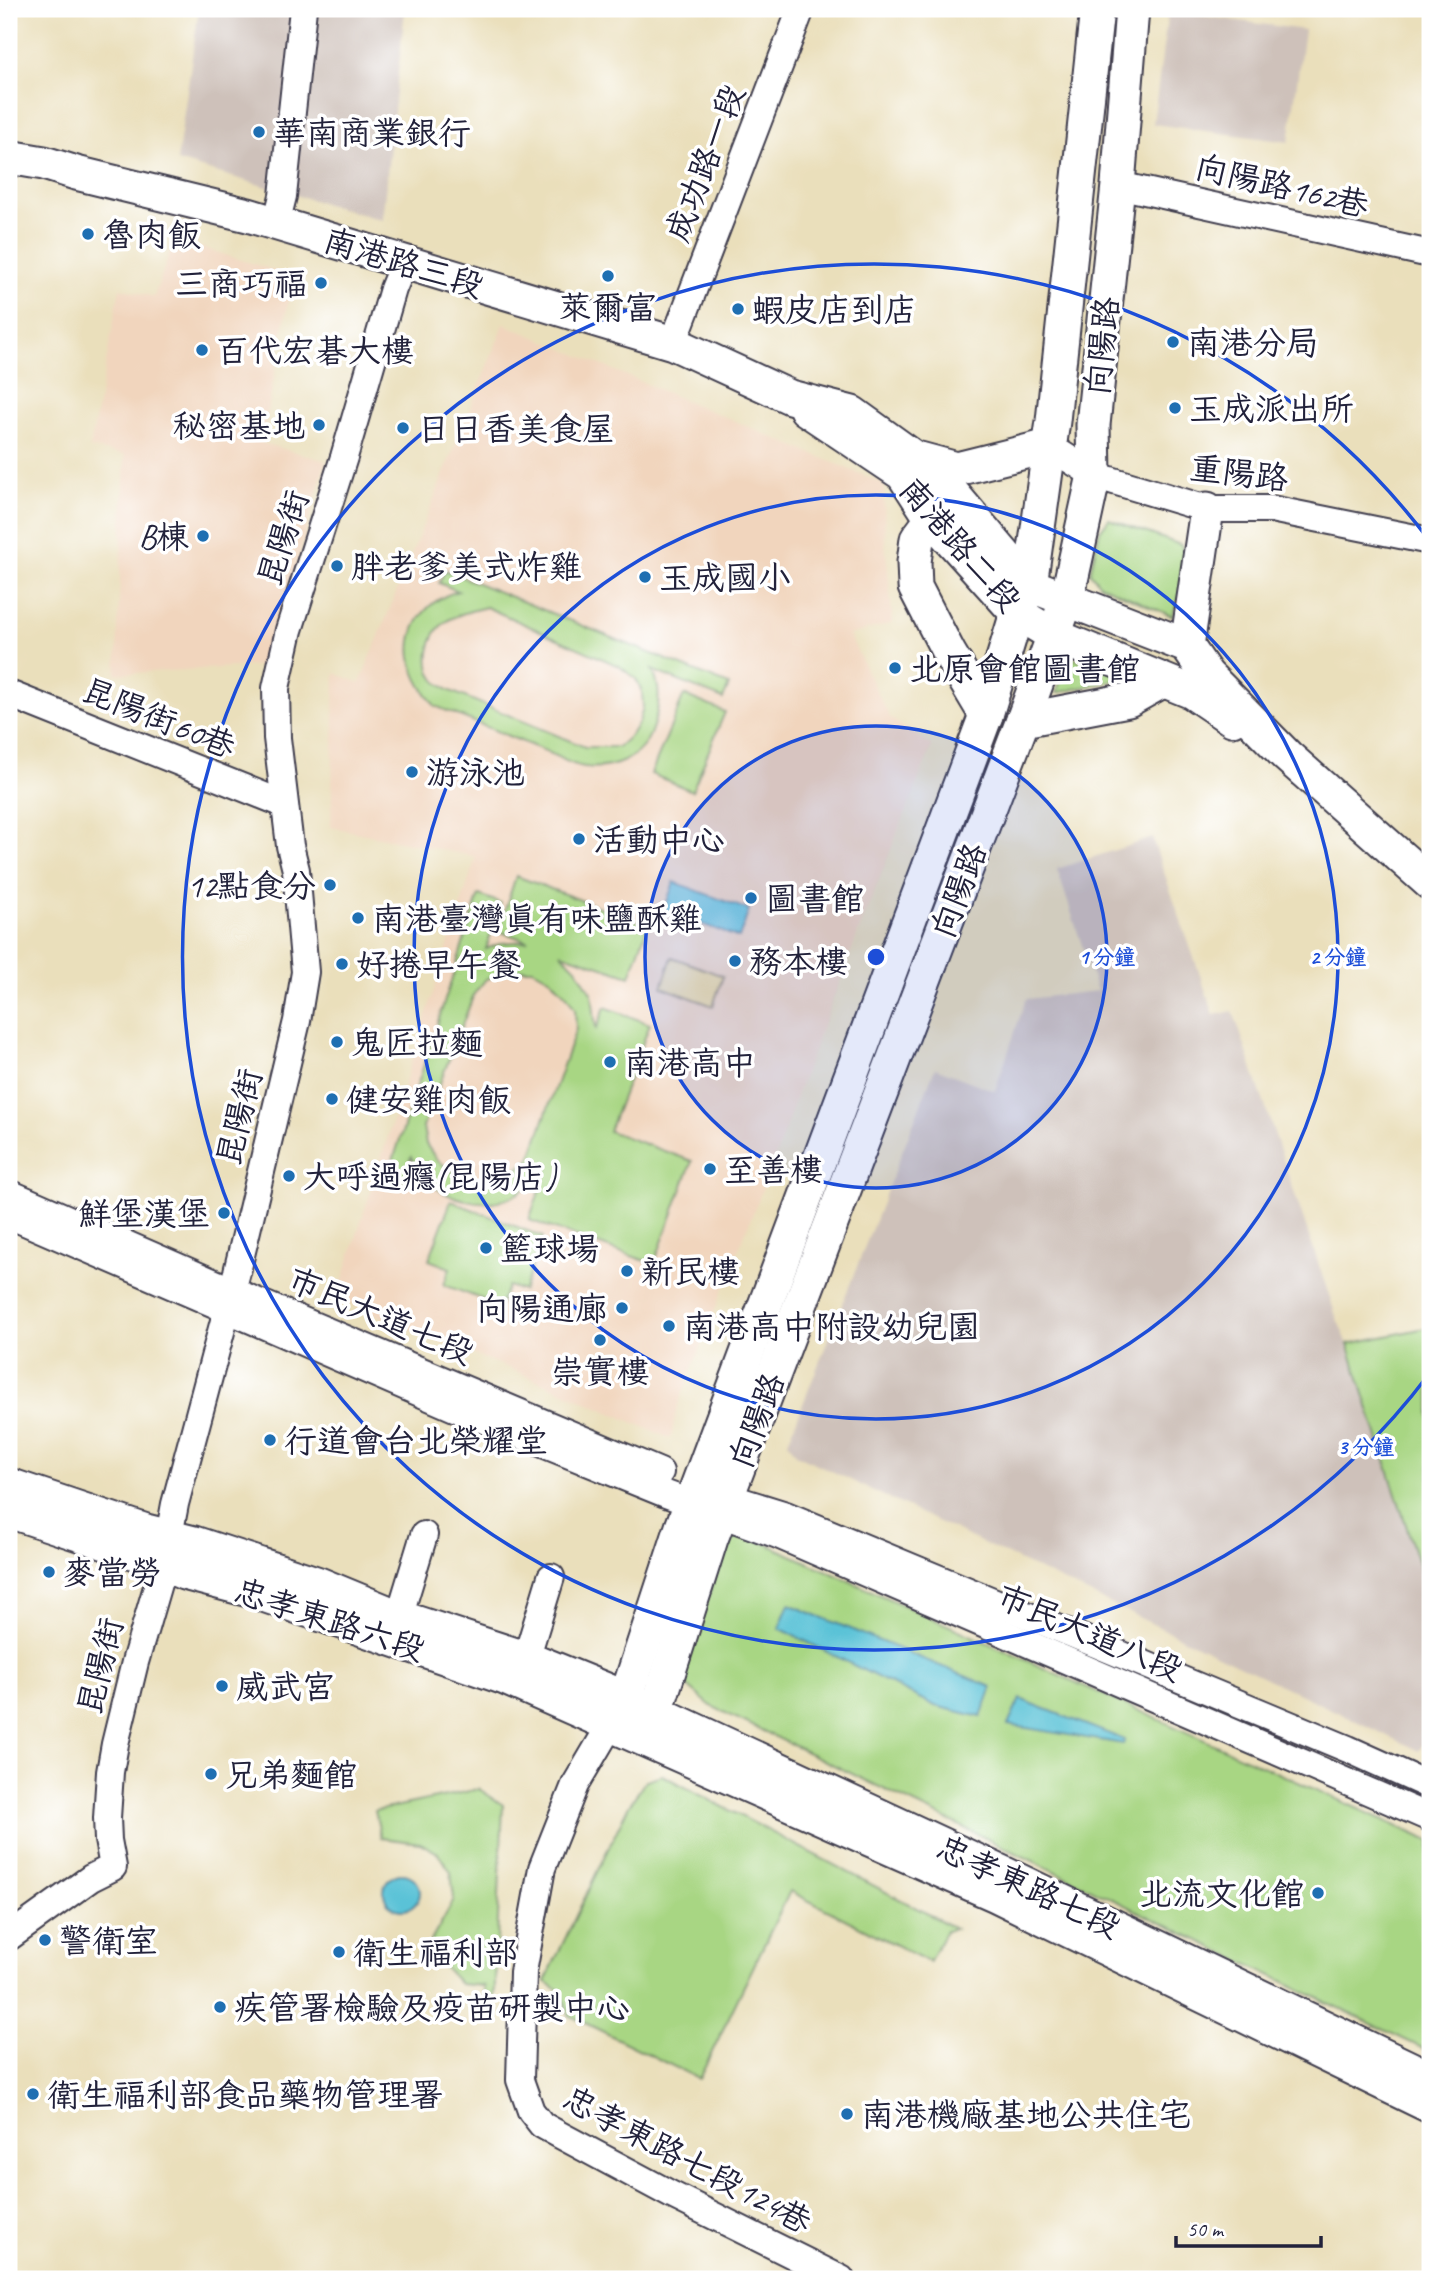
<svg xmlns="http://www.w3.org/2000/svg" width="1439" height="2288" font-family="Caveat,'LXGW WenKai TC',sans-serif">
	<style>
		.built { fill: #f1d5bd }
		.industrial { fill: #cec1ba }
		.green { fill: #a8d683; stroke: #657c5f; stroke-width: 2; fill-rule: evenodd }
		.sand { fill: #eeda9e; stroke: #887e6c; stroke-width: 2 }
		.water { fill: #5ac2d7; stroke: #3e7289; stroke-width: 2 }
		.lines { fill: none; stroke-linecap: round; stroke-linejoin: round }
		.minor-casing { stroke: #403e4e; stroke-width: 30 }
		.major-casing { stroke: #403e4e; stroke-width: 37 }
		.minor { stroke: #fff; stroke-width: 26 }
		.major { stroke: #fff; stroke-width: 33 }
		.ring { fill: none; stroke: #1d4ed8; stroke-width: 3.5 }
		.poi-dot { fill: #1f6fb2; stroke: #fff; stroke-width: 2.5 }
		.labels { text-anchor: middle; stroke-width: 7; stroke-linejoin: round; paint-order: stroke }
		.poi-label { font-size: 33px; fill: #22223b; stroke: #fff; text-anchor: start }
		.street-label { font-size: 33px; fill: #22223b; stroke: #fff }
		.centre { fill: #1d4ed8; stroke: #fff; stroke-width: 3.5 }
		.ring-label { font-size: 21px; text-anchor: middle; font-weight: bold; fill: #1d4ed8; stroke: #fff; stroke-width: 7; stroke-linejoin: round; paint-order: stroke }
	</style>
	<rect width="100%" height="100%" fill="#fff"/>
	<filter id="ink" filterUnits="userSpaceOnUse"><feTurbulence type="fractalNoise" baseFrequency=".0143" numOctaves="2"/><feDisplacementMap in="SourceGraphic" scale="14" xChannelSelector="R" yChannelSelector="G"/><feConvolveMatrix kernelMatrix="1 2 1 2 8 2 1 2 1" color-interpolation-filters="sRGB"/></filter>
	<filter id="wash" filterUnits="userSpaceOnUse"><feTurbulence type="fractalNoise" baseFrequency=".00686" numOctaves="4" result="noise"/><feDisplacementMap in="SourceGraphic" scale="28" xChannelSelector="R" yChannelSelector="G"/><feGaussianBlur stdDeviation="1.57" result="paint"/><feColorMatrix in="noise" values="0 0 0 0 0 0 0 0 0 0 0 0 0 0 0 0 0 1.4 0 .05"/><feComposite in="paint" operator="in"/></filter>
	<g filter="url(#wash)">
		<rect width="100%" height="100%" fill="#eadfbb"/>
		<g class="built">
			<polygon points="174,239 293,276 262,443 326,461 268,665 116,674 125,455 90,448 120,288 154,297"/>
			<polygon points="504,324 884,484 885,541 893,623 849,635 890,718 932,746 868,907 802,1080 776,1155 696,1358 677,1408 671,1439 511,1369 411,1330 337,1298 476,857 331,827 335,673 360,683"/>
		</g>
		<g class="industrial">
			<polygon points="199,9 405,9 382,220 177,161"/>
			<polygon points="1168,11 1304,30 1289,142 1153,124"/>
			<polygon points="1152,838 1214,1015 1233,1011 1337,1319 1348,1344 1430,1600 1430,1731 1419,1751 796,1454 788,1442 935,1068 995,1091 1026,999 1097,991 1057,869"/>
		</g>
		<g class="green">
			<polygon points="1109,519 1181,545 1190,571 1172,616 1100,585 1090,572 1100,531"/>
			<path d="M445,570L729,685L723,699L652,670C663,689 659,711 651,732C641,759 613,770 585,767C572,766 557,756 545,751C509,736 472,721 435,706C427,695 419,685 415,673C401,635 421,602 458,591L439,583ZM486,607L619,666L636,679L642,692L643,707L639,722L631,735L618,747H585L448,690C445,687 438,684 435,680C423,664 429,635 444,623C456,614 472,611 486,607Z"/>
			<polygon points="1066,656 1130,677 1057,693"/>
			<polygon points="684,695 725,712 692,791 651,774"/>
			<path d="M516,876L648,925L630,976L561,953L576,968L592,994L596,1030L605,1007L650,1024L609,1131L692,1161L654,1264L529,1220L549,1164C539,1174 529,1187 517,1194C491,1211 442,1200 423,1176C418,1171 415,1163 411,1157L402,1184L387,1179L479,895L501,903L486,949L502,943L528,941L498,931ZM517,969H533L551,979L567,996L575,1009L576,1029L530,1159L508,1176L495,1182L463,1179L437,1160L426,1144L423,1127L474,994L486,979Z"/>
			<polygon points="451,1201 543,1237 523,1291 508,1286 500,1306 444,1285 450,1268 429,1260"/>
			<polygon points="1430,1327 1430,1600 1348,1344"/>
			<polygon points="742,1533 1430,1841 1430,2052 711,1706 685,1684 684,1665 726,1545 731,1537"/>
			<polygon points="662,1775 955,1928 946,1931 929,1962 790,1891 699,2079 569,2015 561,1992 545,1981 628,1807 646,1780"/>
			<polygon points="479,1789 503,1805 494,2008 484,2002 484,1986 460,1984 427,1948 454,1900 451,1872 438,1853 420,1843 381,1838 375,1811"/>
		</g>
		<polygon class="sand" points="672,957 723,976 713,1006 662,987"/>
		<g class="water">
			<polygon points="674,882 749,910 739,938 664,910"/>
			<polygon points="789,1604 992,1687 981,1717 935,1706 779,1628"/>
			<polygon points="1020,1699 1125,1740 1123,1744 1008,1725"/>
			<circle cx="402" cy="1892" r="18"/>
		</g>
	</g>
	<g filter="url(#ink)">
		<g class="lines">
			<defs>
				<g id="minor">
					<polyline points="1118,185 1430,254"/>
					<polyline points="276,224 283,196 303,9"/>
					<polyline points="673,343 801,9"/>
					<polyline points="1049,446 1094,475 1207,509 1271,509 1430,541"/>
					<polyline points="9,694 284,804"/>
					<polyline points="9,1193 256,1301 660,1472"/>
					<polyline points="9,1215 464,1412 666,1494 778,1535 1430,1818"/>
					<polyline points="709,1491 786,1515 1348,1749 1430,1786"/>
					<polyline points="399,1617 424,1535"/>
					<polyline points="526,1659 551,1577"/>
					<polyline points="611,1724 575,1785 542,1868 523,1972 520,2080 531,2111 542,2125 560,2135 672,2195 841,2279"/>
					<polyline points="9,1937 91,1878 113,1867 108,1840 107,1818 110,1772 115,1744 135,1662 164,1563 175,1504 237,1272 297,1021 305,972 296,870 290,846 277,738 276,688 289,630 344,457 393,289 404,262"/>
				</g>
				<g id="major">
					<polyline points="9,157 44,163 76,173 248,215 673,343 790,397 852,413 913,457 947,487 1030,585 1187,646 1207,675 1287,756 1430,883"/>
					<polyline points="806,409 903,474 932,519 1017,613 1053,635 1192,692 1232,719"/>
					<polyline points="920,459 957,469 1049,446"/>
					<polyline points="932,519 917,539 914,562 915,587 949,653 986,715"/>
					<polyline points="1187,646 1207,509"/>
					<polyline points="1023,720 1128,700 1162,681"/>
					<polyline points="9,1485 146,1531 194,1543 319,1584 399,1617 540,1663 626,1698 1005,1874 1430,2078"/>
					<polyline points="9,1511 139,1554 184,1573 249,1590 505,1678 996,1895 1430,2106"/>
					<polyline points="611,1724 626,1698 682,1527 986,715 1017,613 1030,585 1053,421 1097,9"/>
					<polyline points="647,1740 711,1539 1023,720 1067,599 1094,475 1093,425 1118,185 1132,9"/>
				</g>
			</defs>
			<use href="#minor" class="minor-casing"/>
			<use href="#major" class="major-casing"/>
			<use href="#minor" class="minor"/>
			<use href="#major" class="major"/>
		</g>
	</g>
	<circle cx="876" cy="957" r="231" fill="#1d4ed8" fill-opacity=".12"/>
	<g class="ring">
		<circle cx="876" cy="957" r="231"/>
		<circle cx="876" cy="957" r="462"/>
		<path d="M1429 1374A693 693 0 1 1 1429 540"/>
	</g>
	<g class="poi-dot">
		<circle cx="259" cy="132" r="7"/>
		<circle cx="88" cy="234" r="7"/>
		<circle cx="608" cy="276" r="7"/>
		<circle cx="321" cy="283" r="7"/>
		<circle cx="738" cy="309" r="7"/>
		<circle cx="1173" cy="342" r="7"/>
		<circle cx="202" cy="350" r="7"/>
		<circle cx="1175" cy="408" r="7"/>
		<circle cx="319" cy="425" r="7"/>
		<circle cx="403" cy="428" r="7"/>
		<circle cx="203" cy="536" r="7"/>
		<circle cx="337" cy="566" r="7"/>
		<circle cx="645" cy="577" r="7"/>
		<circle cx="895" cy="668" r="7"/>
		<circle cx="412" cy="772" r="7"/>
		<circle cx="579" cy="839" r="7"/>
		<circle cx="330" cy="885" r="7"/>
		<circle cx="751" cy="898" r="7"/>
		<circle cx="358" cy="918" r="7"/>
		<circle cx="735" cy="961" r="7"/>
		<circle cx="342" cy="964" r="7"/>
		<circle cx="337" cy="1042" r="7"/>
		<circle cx="610" cy="1062" r="7"/>
		<circle cx="332" cy="1099" r="7"/>
		<circle cx="710" cy="1169" r="7"/>
		<circle cx="289" cy="1176" r="7"/>
		<circle cx="224" cy="1213" r="7"/>
		<circle cx="486" cy="1248" r="7"/>
		<circle cx="627" cy="1271" r="7"/>
		<circle cx="622" cy="1308" r="7"/>
		<circle cx="669" cy="1326" r="7"/>
		<circle cx="600" cy="1340" r="7"/>
		<circle cx="270" cy="1440" r="7"/>
		<circle cx="49" cy="1572" r="7"/>
		<circle cx="222" cy="1686" r="7"/>
		<circle cx="211" cy="1774" r="7"/>
		<circle cx="1318" cy="1893" r="7"/>
		<circle cx="45" cy="1940" r="7"/>
		<circle cx="339" cy="1952" r="7"/>
		<circle cx="220" cy="2007" r="7"/>
		<circle cx="33" cy="2094" r="7"/>
		<circle cx="847" cy="2114" r="7"/>
	</g>
	<g class="labels">
		<g class="poi-label">
			<text x="273" y="144">華南商業銀行</text>
			<text x="102" y="246">魯肉飯</text>
			<text x="307" y="295" text-anchor="end">三商巧福</text>
			<text x="608" y="319" text-anchor="middle">萊爾富</text>
			<text x="752" y="321">蝦皮店到店</text>
			<text x="1187" y="354">南港分局</text>
			<text x="216" y="362">百代宏碁大樓</text>
			<text x="1189" y="420">玉成派出所</text>
			<text x="305" y="437" text-anchor="end">秘密基地</text>
			<text x="417" y="440">日日香美食屋</text>
			<text x="189" y="548" text-anchor="end">B棟</text>
			<text x="351" y="578">胖老爹美式炸雞</text>
			<text x="659" y="589">玉成國小</text>
			<text x="909" y="680">北原會館圖書館</text>
			<text x="426" y="784">游泳池</text>
			<text x="593" y="851">活動中心</text>
			<text x="316" y="897" text-anchor="end">12點食分</text>
			<text x="765" y="910">圖書館</text>
			<text x="372" y="930">南港臺灣真有味鹽酥雞</text>
			<text x="749" y="973">務本樓</text>
			<text x="356" y="976">好捲早午餐</text>
			<text x="351" y="1054">鬼匠拉麵</text>
			<text x="624" y="1074">南港高中</text>
			<text x="346" y="1111">健安雞肉飯</text>
			<text x="724" y="1181">至善樓</text>
			<text x="303" y="1188">大呼過癮(昆陽店)</text>
			<text x="210" y="1225" text-anchor="end">鮮堡漢堡</text>
			<text x="500" y="1260">籃球場</text>
			<text x="641" y="1283">新民樓</text>
			<text x="608" y="1320" text-anchor="end">向陽通廊</text>
			<text x="683" y="1338">南港高中附設幼兒園</text>
			<text x="600" y="1383" text-anchor="middle">崇實樓</text>
			<text x="284" y="1452">行道會台北榮耀堂</text>
			<text x="63" y="1584">麥當勞</text>
			<text x="236" y="1698">威武宮</text>
			<text x="225" y="1786">兄弟麵館</text>
			<text x="1304" y="1905" text-anchor="end">北流文化館</text>
			<text x="59" y="1952">警衛室</text>
			<text x="353" y="1964">衛生福利部</text>
			<text x="234" y="2019">疾管署檢驗及疫苗研製中心</text>
			<text x="47" y="2106">衛生福利部食品藥物管理署</text>
			<text x="861" y="2126">南港機廠基地公共住宅</text>
		</g>
		<g class="street-label">
			<text transform="translate(704 163) rotate(-69)" y="12">成功路一段</text>
			<text transform="translate(1282 185) rotate(13)" y="12">向陽路162巷</text>
			<text transform="translate(404 262) rotate(17)" y="12">南港路三段</text>
			<text transform="translate(1101 346) rotate(-84)" y="12">向陽路</text>
			<text transform="translate(1239 472) rotate(7)" y="12">重陽路</text>
			<text transform="translate(282 538) rotate(-72)" y="12">昆陽街</text>
			<text transform="translate(961 544) rotate(49)" y="12">南港路二段</text>
			<text transform="translate(159 717) rotate(22)" y="12">昆陽街60巷</text>
			<text transform="translate(958 890) rotate(-69)" y="12">向陽路</text>
			<text transform="translate(238 1117) rotate(-76)" y="12">昆陽街</text>
			<text transform="translate(381 1315) rotate(23)" y="12">市民大道七段</text>
			<text transform="translate(756 1420) rotate(-69)" y="12">向陽路</text>
			<text transform="translate(330 1619) rotate(18)" y="12">忠孝東路六段</text>
			<text transform="translate(1090 1632) rotate(23)" y="12">市民大道八段</text>
			<text transform="translate(99 1666) rotate(-76)" y="12">昆陽街</text>
			<text transform="translate(1029 1886) rotate(25)" y="12">忠孝東路七段</text>
			<text transform="translate(688 2159) rotate(28)" y="12">忠孝東路七段124巷</text>
		</g>
	</g>
	<circle cx="876" cy="957" r="10" class="centre"/>
	<g class="ring-label">
		<text x="1107" y="964">1 分鐘</text>
		<text x="1338" y="964">2 分鐘</text>
		<text x="1366" y="1454">3 分鐘</text>
	</g>
	<rect width="1439" height="2288" fill="none" stroke="#fff" stroke-width="35"/>
	<path d="M1176 2236v10h145v-10" fill="none" stroke="#22223b" stroke-width="3.5"/>
	<text x="1187" y="2236" font-size="21" fill="#22223b" stroke="#ffffff" stroke-width="5" paint-order="stroke">50 m</text>
</svg>
